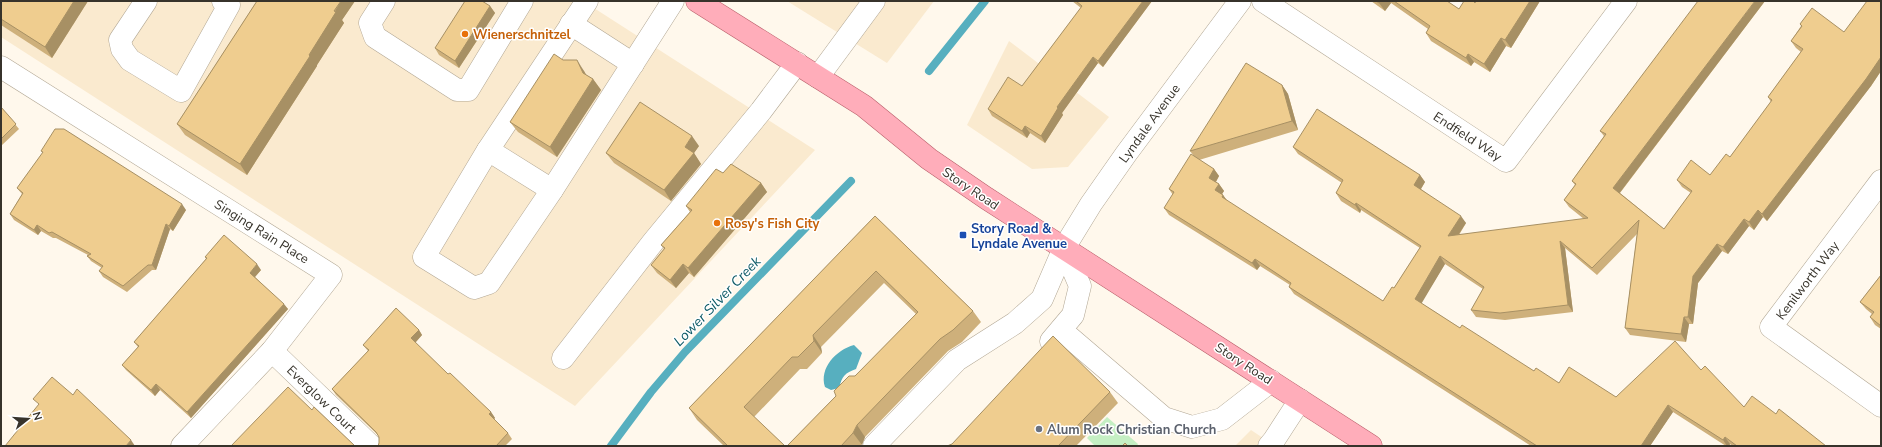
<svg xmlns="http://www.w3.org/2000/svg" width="1882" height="447" font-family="'Nunito Sans',sans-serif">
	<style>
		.built { fill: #faeacf }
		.green { fill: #c5efc3 }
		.water { fill: #57afbf }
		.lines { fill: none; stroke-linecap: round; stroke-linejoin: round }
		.stream { stroke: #57afbf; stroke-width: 8 }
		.minor-casing { stroke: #b2a794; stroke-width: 23 }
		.major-casing { stroke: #b95f6a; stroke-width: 23 }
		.minor { stroke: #fff; stroke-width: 22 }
		.major { stroke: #ffadba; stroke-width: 22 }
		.wall { fill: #ceb07b }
		.shaded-wall { fill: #a79064 }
		.building { fill: #efcd8f; stroke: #a79064 }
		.food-dot { fill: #e8710a; stroke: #fff; stroke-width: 1.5 }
		.transit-dot { fill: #1a4fb4; stroke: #fff; stroke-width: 1.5 }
		.worship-dot { fill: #6b7280; stroke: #fff; stroke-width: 1.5 }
		.labels { text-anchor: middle; stroke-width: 3; stroke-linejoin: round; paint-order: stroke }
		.food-label { font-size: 13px; font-weight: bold; fill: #c56008; stroke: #fff; text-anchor: start }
		.street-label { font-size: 13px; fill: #37332b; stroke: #fff }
		.transit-label { font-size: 13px; font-weight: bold; fill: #164399; stroke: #fff; text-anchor: start }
		.worship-label { font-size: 13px; font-weight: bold; fill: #5b616d; stroke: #fff; text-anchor: start }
		.water-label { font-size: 14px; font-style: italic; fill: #0d5a66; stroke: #fff }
	</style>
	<rect width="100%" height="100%" fill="#fff8ec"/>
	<g class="built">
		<polygon points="1,1 583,1 815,150 575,406 1,37"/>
		<polygon points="787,1 934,1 887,63"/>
		<polygon points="1009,41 1109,117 1068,167 1032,169 967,125"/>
		<polygon points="1251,430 1275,446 1235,446"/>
	</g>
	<polygon class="green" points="1107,417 1138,444 1137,446 1095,446 1087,438"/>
	<path class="water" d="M854,345L862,353L856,369C845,373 842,376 839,388L831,390L825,387C819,368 836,350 854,345Z"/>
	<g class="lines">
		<g class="stream">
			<polyline points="929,71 985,1"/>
			<polyline points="611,446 651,392 685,352 851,181"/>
		</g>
		<defs>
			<g id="minor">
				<polyline points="146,1 120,40 122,49 130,60 181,91 229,5 223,1"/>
				<polyline points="384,1 370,23 375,37 457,90 468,90 522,1"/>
				<polyline points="587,1 488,150 424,257 474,288 489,283 552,190 673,1"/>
				<polyline points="1263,1 1506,161 1626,1"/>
				<polyline points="571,24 633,64"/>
				<polyline points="1,67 331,275 272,351 182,446"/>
				<polyline points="818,77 874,1"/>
				<polyline points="488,150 552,190"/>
				<polyline points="1881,181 1771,327 1881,406"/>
				<polyline points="1061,330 1164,418 1192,427 1222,419 1271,381"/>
				<polyline points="1051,341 1073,315 1080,286 1064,248"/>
				<polyline points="272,351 371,446"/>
				<polyline points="563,358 653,242 761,111 797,63"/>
				<polyline points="874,446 957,360 1015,323 1042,299 1064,248 1091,204 1126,154 1240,1"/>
				<polyline points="1269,446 1274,440 1300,400"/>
			</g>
			<polyline id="major" points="697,1 864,106 929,159 986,198 1371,446"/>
		</defs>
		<use href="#minor" class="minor-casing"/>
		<use href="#major" class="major-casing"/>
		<use href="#minor" class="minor"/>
		<use href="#major" class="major"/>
	</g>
	<g class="wall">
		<polygon points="1,1 88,1 52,58 1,25"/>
		<polygon points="257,1 355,1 342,20 344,23 317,65 317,66 247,175 185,135 177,124"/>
		<polygon points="1072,1 1152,1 1103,67 1098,63 1062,113 1063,115 1045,143 1030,133 1027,138 992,116 988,109 1022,86 1081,8"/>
		<polygon points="1371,1 1447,1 1459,9 1475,3 1476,1 1540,1 1511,48 1506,46 1490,72 1474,62 1471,66 1431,41 1426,33 1428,29 1391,3 1385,11"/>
		<polygon points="1765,1 1620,193 1664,229 1691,193 1682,187 1677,180 1710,175 1730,157 1771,102 1768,97 1801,52 1796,48 1791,41 1801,26 1800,24 1844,32 1881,1 1881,71 1871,86 1767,221 1763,217 1754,230 1749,226 1728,254 1722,251 1698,283 1693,324 1689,324 1686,342 1630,335 1625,328 1637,234 1597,275 1565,248 1573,312 1505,320 1476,317 1471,310 1483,289 1445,264 1421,303 1460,328 1534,371 1559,383 1616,397 1701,370 1744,407 1776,414 1826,446 1732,446 1730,444 1729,446 1726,446 1673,412 1650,446 1531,446 1294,294 1289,287 1290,285 1260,266 1257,270 1169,215 1164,208 1173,195 1169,189 1194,156 1190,151 1282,85 1288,94 1298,130 1199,160 1214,169 1219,176 1216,182 1219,184 1224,191 1222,194 1223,195 1228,202 1383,301 1394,288 1420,248 1361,210 1360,213 1341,201 1336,193 1342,183 1298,154 1293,147 1420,175 1425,182 1421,189 1466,223 1459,235 1584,219 1569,207 1564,200 1575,185 1572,181 1604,136 1600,131"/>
		<polygon points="490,6 495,13 459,68 439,55 435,48"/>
		<polygon points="563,60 584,71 586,75 593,79 601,90 557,157 518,132 510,122"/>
		<polygon points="1,107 19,129 1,146"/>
		<polygon points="699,146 694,153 701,164 671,201 614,163 606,153"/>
		<polygon points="41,151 186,210 173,231 170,229 156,270 152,270 127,292 103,277 99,271 102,268 91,261 87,256 88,255 56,238 53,238 41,231 38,235 14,220 10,214 22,194 17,188 43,153"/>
		<polygon points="723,173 761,183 767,192 694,277 689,273 676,288 657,273 651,265 664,249 661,245 690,212 686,206"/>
		<polygon points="875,216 973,311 981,322 962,342 948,351 865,437 861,446 787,446 916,314 884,283 821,347 822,353 807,369 800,369 754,417 785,446 724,446 697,420 689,408"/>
		<polygon points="205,257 261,270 255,277 288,309 191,418 160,390 155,396 126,370 122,365 138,347 134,342 206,259"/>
		<polygon points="1881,275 1881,329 1875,325 1870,317 1872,314 1866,309 1860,302"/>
		<polygon points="419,330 422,335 415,343 448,374 491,412 495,418 494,419 508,433 512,439 505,446 378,446 379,443 379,436 336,395 332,389 368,351 363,345"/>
		<polygon points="1110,392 1118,403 1076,446 947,446"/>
	</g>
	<g class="shaded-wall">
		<polygon points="74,1 88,1 52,58 45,47"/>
		<polygon points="341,1 355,1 342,20 344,23 317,65 317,66 247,175 240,164 309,55"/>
		<polygon points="1143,1 1152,1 1103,67 1098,61"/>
		<polygon points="1381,1 1389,1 1391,3 1385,11 1379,3"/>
		<polygon points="1530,1 1540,1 1511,48 1505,40"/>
		<polygon points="1755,1 1765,1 1618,195 1613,188"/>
		<polygon points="490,6 495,13 459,68 455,61"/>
		<polygon points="1501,38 1506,46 1490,72 1484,64"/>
		<polygon points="1468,54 1474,62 1471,66 1466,58"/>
		<polygon points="1093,57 1098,63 1062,113 1063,115 1045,143 1041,136 1057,107"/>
		<polygon points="1881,57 1881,71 1871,86 1767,221 1762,214"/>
		<polygon points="577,60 584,71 591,83 583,73"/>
		<polygon points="593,79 601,90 557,157 550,147"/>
		<polygon points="1282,85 1288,94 1298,130 1292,121"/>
		<polygon points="1025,126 1030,133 1027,138 1022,131"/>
		<polygon points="692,136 699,146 694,153 701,164 671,201 664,190 685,147"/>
		<polygon points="1214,169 1219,176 1214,185 1209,178"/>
		<polygon points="1420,175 1425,182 1419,192 1414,185"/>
		<polygon points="761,183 767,192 694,277 688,268"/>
		<polygon points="1219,184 1224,191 1220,197 1215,190"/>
		<polygon points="1223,195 1228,202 1222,197"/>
		<polygon points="1356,203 1361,210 1360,213 1355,205"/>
		<polygon points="182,204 186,210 173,231 169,226"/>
		<polygon points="1758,210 1763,217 1754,230 1749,222"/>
		<polygon points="1461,216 1466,223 1453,243 1448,236"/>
		<polygon points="1744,219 1749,226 1728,254 1723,247"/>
		<polygon points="166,224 170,229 156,270 152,265"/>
		<polygon points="37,225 41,231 38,235 34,230"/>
		<polygon points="1560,241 1565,248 1573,312 1568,305"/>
		<polygon points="1717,244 1722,251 1698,283 1693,324 1688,317 1693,276"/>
		<polygon points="1440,256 1445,264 1420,306 1415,299"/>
		<polygon points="1255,259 1260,266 1257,270 1252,263"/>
		<polygon points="257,264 261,270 254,278 250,273"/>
		<polygon points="683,264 689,273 676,288 670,280"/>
		<polygon points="284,304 288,309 191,418 187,412"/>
		<polygon points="1684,317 1689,324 1686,342 1681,334"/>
		<polygon points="419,330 422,335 414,344 411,338"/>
		<polygon points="813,335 821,347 822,353 814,341"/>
		<polygon points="156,384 160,390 155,396 151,390"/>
		<polygon points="1668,405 1673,412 1650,446 1641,446"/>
		<polygon points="491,412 495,418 493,420 489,414"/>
		<polygon points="857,425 865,437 862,445 853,433"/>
		<polygon points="1725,437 1730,444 1729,446 1727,446 1723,440"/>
		<polygon points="131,440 135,446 126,446"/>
	</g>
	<g class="building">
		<polygon points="1,1 74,1 45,47 1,19"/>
		<polygon points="257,1 341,1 334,11 336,12 309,55 310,56 240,164 177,124"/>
		<polygon points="465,1 482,1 490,6 455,61 435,48"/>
		<polygon points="1076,1 1143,1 1098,61 1093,57 1057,107 1058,108 1041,136 1025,126 1022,131 988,109 1008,77 1022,86 1082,6"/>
		<polygon points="1376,1 1381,1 1379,3"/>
		<polygon points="1394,1 1447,1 1459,9 1464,1 1473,1 1475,3 1476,1 1530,1 1505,40 1501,38 1484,64 1468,54 1466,58 1426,33 1430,26"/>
		<polygon points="1698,1 1755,1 1613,188 1664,229 1692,191 1677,180 1691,160 1710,175 1726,154 1730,157 1772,100 1768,97 1803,49 1791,41 1802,26 1800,24 1812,8 1844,32 1867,1 1881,1 1881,57 1866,79 1762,214 1758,210 1749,222 1744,219 1723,247 1717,244 1693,276 1688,317 1684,317 1681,334 1625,328 1639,220 1592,268 1560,241 1568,305 1500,313 1471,310 1484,287 1440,256 1415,299 1460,328 1462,325 1534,371 1536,368 1559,383 1569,367 1616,397 1675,341 1701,370 1705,366 1744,407 1752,396 1776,414 1779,409 1826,446 1737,446 1725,437 1723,440 1668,405 1641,446 1537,446 1289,287 1291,283 1255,259 1252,263 1164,208 1174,192 1169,189 1191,154 1214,169 1209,178 1219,184 1215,190 1223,195 1222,197 1383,301 1392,287 1394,288 1421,246 1356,203 1355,205 1336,193 1343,180 1293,147 1317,109 1420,175 1414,185 1461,216 1448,236 1588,218 1564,200 1576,184 1572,181 1606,134 1600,131"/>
		<polygon points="554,54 563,60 577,60 583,73 593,79 550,147 510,122"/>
		<polygon points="1246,63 1282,85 1292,121 1190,151"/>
		<polygon points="640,102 692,136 685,147 694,153 664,190 606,153"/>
		<polygon points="1,107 16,124 1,139"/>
		<polygon points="55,129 64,129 182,204 169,226 166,224 152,265 148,265 123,286 99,271 103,266 87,256 91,254 52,232 49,233 37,225 34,230 10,214 23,193 17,188 43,152 41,151"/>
		<polygon points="731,164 761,183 688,268 683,264 670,280 651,265 665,248 661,245 692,210 686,206 716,169 723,173"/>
		<polygon points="875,216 973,311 953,330 940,339 857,425 853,433 841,446 787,446 836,396 834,391 849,376 855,376 918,312 876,271 813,335 814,341 798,357 792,357 744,407 785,446 728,446 689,408"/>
		<polygon points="224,235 257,264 250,273 284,304 187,412 156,384 151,390 122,365 139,346 134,342 207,258 205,257"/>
		<polygon points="1881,275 1881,326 1870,317 1874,312 1860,302"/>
		<polygon points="396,308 419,330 411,338 448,374 450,373 472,394 491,412 489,414 508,433 496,446 378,446 379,443 379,437 376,432 332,389 369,350 363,345"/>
		<polygon points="1053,336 1110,392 1058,446 947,446 952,444"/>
		<polygon points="52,377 73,395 77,389 131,440 126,446 5,446 39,404 33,399"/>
		<polygon points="288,387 312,410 314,407 355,446 231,446"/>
		<polygon points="1125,443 1128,446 1122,446"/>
	</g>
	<g class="food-dot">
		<circle cx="465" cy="34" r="4"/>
		<circle cx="717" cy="223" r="4"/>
	</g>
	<rect class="transit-dot" x="959" y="231" width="8" height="8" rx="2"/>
	<circle class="worship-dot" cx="1039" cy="429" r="4"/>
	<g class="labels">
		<g class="food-label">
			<text x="473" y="39">Wienerschnitzel</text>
			<text x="725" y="228">Rosy's Fish City</text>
		</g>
		<g class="street-label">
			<text transform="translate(1149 123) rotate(-54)" y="5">Lyndale Avenue</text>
			<text transform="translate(1468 136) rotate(33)" y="5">Endfield Way</text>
			<text transform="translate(971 188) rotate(34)" y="5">Story Road</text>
			<text transform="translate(262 231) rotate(32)" y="5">Singing Rain Place</text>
			<text transform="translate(1807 280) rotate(-53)" y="5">Kenilworth Way</text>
			<text transform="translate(1244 363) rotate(33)" y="5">Story Road</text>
			<text transform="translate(322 399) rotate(44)" y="5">Everglow Court</text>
		</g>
		<g class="transit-label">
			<text x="971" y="233">Story Road &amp;<tspan x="971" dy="15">Lyndale Avenue</tspan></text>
		</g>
		<g class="worship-label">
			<text x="1047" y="434">Alum Rock Christian Church</text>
		</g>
		<g class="water-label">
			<text transform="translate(717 301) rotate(-46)" y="5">Lower Silver Creek</text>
		</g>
	</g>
	<rect width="1882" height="447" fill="none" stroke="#37332b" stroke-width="4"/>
	<g transform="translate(28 419) rotate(73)" stroke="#ffffff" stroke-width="3" paint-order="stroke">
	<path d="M0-3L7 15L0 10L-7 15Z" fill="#37332b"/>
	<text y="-6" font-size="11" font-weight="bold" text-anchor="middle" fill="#37332b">N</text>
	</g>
</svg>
